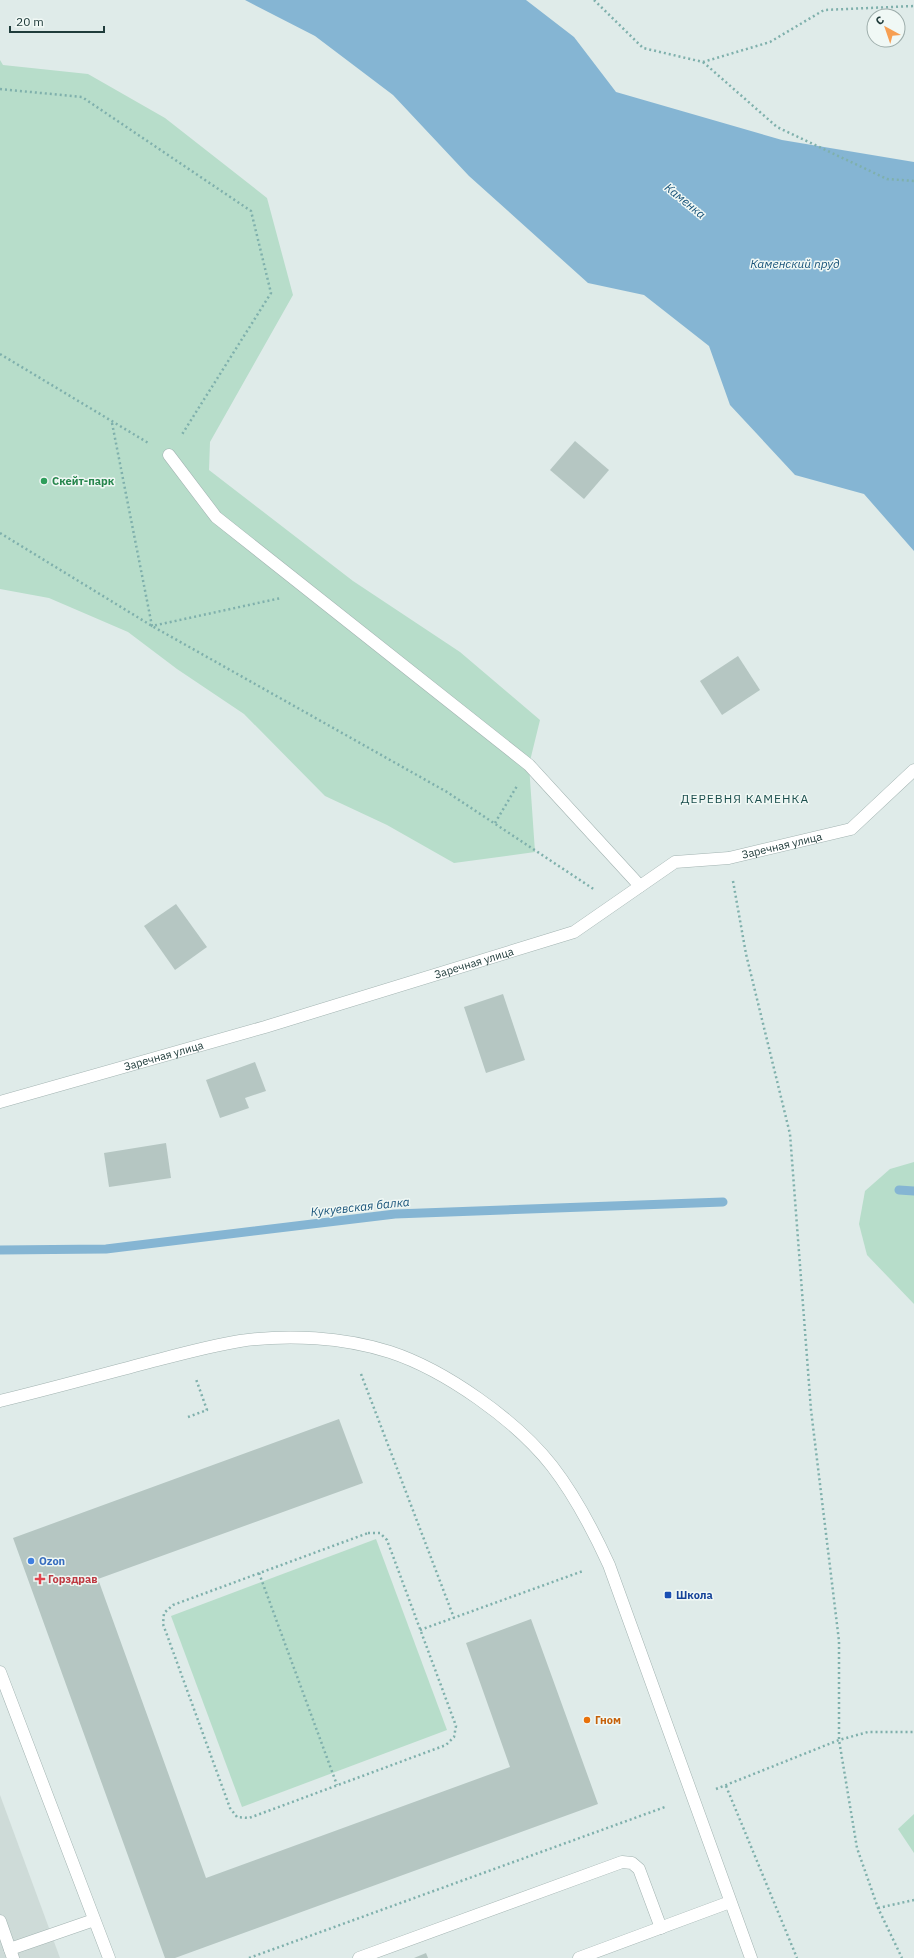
<svg xmlns="http://www.w3.org/2000/svg" width="914" height="1958" font-family="'IBM Plex Sans',sans-serif">
	<style>
		.built { fill: #cedbd8 }
		.green { fill: #b7ddca }
		.water { fill: #85b5d3 }
		.lines { fill: none; stroke-linecap: round; stroke-linejoin: round }
		.stream { stroke: #85b5d3; stroke-width: 9 }
		.building { fill: #b5c6c2 }
		.lane-casing { stroke: #a2b3b1; stroke-width: 13 }
		.street-casing { stroke: #a2b3b1; stroke-width: 13 }
		.path { stroke: #7fb0ac; stroke-width: 2.5; stroke-dasharray: 2 3; stroke-linecap: butt }
		.lane { stroke: #fff; stroke-width: 12 }
		.street { stroke: #fff; stroke-width: 12 }
		.leisure-dot { fill: #2e9e5b; stroke: #f0f8f5; stroke-width: 1.5 }
		.shop-dot { fill: #3f7fe0; stroke: #f0f8f5; stroke-width: 1.5 }
		.health-dot { fill: #e0444e; stroke: #f0f8f5; stroke-width: 1.5 }
		.transit-dot { fill: #1a4fb4; stroke: #f0f8f5; stroke-width: 1.5 }
		.food-dot { fill: #e8710a; stroke: #f0f8f5; stroke-width: 1.5 }
		.labels { text-anchor: middle; stroke-width: 3; stroke-linejoin: round; paint-order: stroke }
		.leisure-label { font-size: 11px; font-weight: bold; fill: #27864d; stroke: #f0f8f5; text-anchor: start }
		.street-label { font-size: 11px; fill: #203c3b; stroke: #f0f8f5 }
		.shop-label { font-size: 11px; font-weight: bold; fill: #366cbe; stroke: #f0f8f5; text-anchor: start }
		.health-label { font-size: 11px; font-weight: bold; fill: #be3a42; stroke: #f0f8f5; text-anchor: start }
		.transit-label { font-size: 11px; font-weight: bold; fill: #164399; stroke: #f0f8f5; text-anchor: start }
		.food-label { font-size: 11px; font-weight: bold; fill: #c56008; stroke: #f0f8f5; text-anchor: start }
		.water-label { font-size: 12px; font-style: italic; fill: #185379; stroke: #f0f8f5 }
		.neighbourhood-label { font-size: 12px; letter-spacing: 1px; fill: #1b4e4d; stroke: #f0f8f5 }
	</style>
	<rect width="100%" height="100%" fill="#dfebe9"/>
	<polygon class="built" points="0,1795 60,1958 0,1958"/>
	<g class="green">
		<polygon points="0,60 3,65 88,74 165,118 267,198 293,295 210,442 209,470 353,581 460,652 540,720 529,765 535,852 454,863 387,825 325,796 244,714 177,669 128,632 49,598 0,589"/>
		<polygon points="914,1162 914,1304 867,1255 859,1224 865,1191 890,1169"/>
		<polygon points="376,1539 447,1730 242,1807 171,1616"/>
		<polygon points="914,1814 914,1853 898,1829"/>
	</g>
	<polygon class="water" points="245,0 526,0 574,37 616,92 782,140 914,162 914,551 864,494 795,475 730,405 709,346 644,295 588,283 469,176 393,95 315,36"/>
	<g class="lines">
		<g class="stream">
			<polyline points="899,1190 914,1191"/>
			<polyline points="0,1250 106,1249 395,1214 723,1202"/>
		</g>
	</g>
	<g class="building">
		<polygon points="575,441 609,470 584,499 550,470"/>
		<polygon points="738,656 760,690 722,715 700,681"/>
		<polygon points="176,904 207,947 175,970 144,926"/>
		<polygon points="503,994 525,1060 486,1073 464,1007"/>
		<polygon points="255,1062 266,1091 245,1098 249,1108 220,1118 206,1080"/>
		<polygon points="166,1143 171,1178 109,1187 104,1153"/>
		<polygon points="339,1419 363,1483 98,1579 206,1878 510,1767 466,1643 531,1619 598,1804 175,1958 165,1958 13,1538"/>
		<polygon points="426,1953 428,1958 414,1958"/>
	</g>
	<g class="lines">
		<defs>
			<g id="lane">
				<polyline points="169,455 216,517 529,765 640,886"/>
				<path id="s1" d="M0,1102L265,1027L574,932L675,862L729,858L851,829L914,770"/>
				<polyline points="0,1672 109,1958"/>
				<polyline points="0,1921 13,1958"/>
				<polyline points="10,1949 94,1920"/>
				<polyline points="359,1958 622,1862 632,1863 639,1869 661,1928"/>
				<polyline points="579,1958 730,1902"/>
			</g>
			<path id="street" d="M0,1401C49,1389 97,1376 146,1363C177,1355 209,1346 240,1341C288,1334 343,1337 390,1352C445,1370 516,1420 552,1466C576,1497 593,1530 609,1565L751,1958"/>
		</defs>
		<use href="#lane" class="lane-casing"/>
		<use href="#street" class="street-casing"/>
		<g class="path">
			<polyline points="594,0 643,48 703,62 770,42 824,10 914,6"/>
			<polyline points="703,62 777,127 887,179 914,181"/>
			<polyline points="0,89 82,97 251,211 271,293 181,436"/>
			<polyline points="0,354 150,444"/>
			<polyline points="112,423 152,626 281,598"/>
			<polyline points="0,533 152,626 447,792 595,890"/>
			<polyline points="495,823 517,786"/>
			<polyline points="733,881 746,954 790,1134 811,1410 839,1641 839,1740 857,1848 878,1908 902,1958"/>
			<polyline points="361,1374 454,1618"/>
			<polyline points="188,1417 207,1410 196,1379"/>
			<polygon points="368,1533 380,1533 387,1540 456,1726 454,1737 446,1745 249,1818 237,1817 230,1808 163,1624 164,1613 173,1605"/>
			<polyline points="259,1573 337,1785"/>
			<polyline points="420,1630 583,1571"/>
			<polyline points="726,1786 797,1958"/>
			<polyline points="716,1789 839,1740 868,1732 914,1732"/>
			<polyline points="878,1908 914,1900"/>
			<polyline points="249,1958 665,1807"/>
		</g>
		<use href="#lane" class="lane"/>
		<use href="#street" class="street"/>
	</g>
	<circle class="leisure-dot" cx="44" cy="481" r="4"/>
	<circle class="shop-dot" cx="31" cy="1561" r="4"/>
	<path class="health-dot" d="M38 1573h4v4h4v4h-4v4h-4v-4h-4v-4h4z"/>
	<rect class="transit-dot" x="664" y="1591" width="8" height="8" rx="2"/>
	<circle class="food-dot" cx="587" cy="1720" r="4"/>
	<g class="labels">
		<g class="leisure-label">
			<text x="52" y="485">Скейт-парк</text>
		</g>
		<g class="street-label">
			<text dy="4" stroke="none"><textPath href="#s1" startOffset="830">Заречная улица</textPath></text>
			<text dy="4" stroke="none"><textPath href="#s1" startOffset="494">Заречная улица</textPath></text>
			<text dy="4" stroke="none"><textPath href="#s1" startOffset="170">Заречная улица</textPath></text>
		</g>
		<g class="shop-label">
			<text x="39" y="1565">Ozon</text>
		</g>
		<g class="health-label">
			<text x="48" y="1583">Горздрав</text>
		</g>
		<g class="transit-label">
			<text x="676" y="1599">Школа</text>
		</g>
		<g class="food-label">
			<text x="595" y="1724">Гном</text>
		</g>
		<g class="water-label">
			<text transform="translate(685 201) rotate(39)" y="4">Каменка</text>
			<text x="795" y="268">Каменский пруд</text>
			<text transform="translate(360 1207) rotate(-6)" y="4">Кукуевская балка</text>
		</g>
		<g class="neighbourhood-label">
			<text x="745" y="803">ДЕРЕВНЯ КАМЕНКА</text>
		</g>
	</g>
	<g transform="translate(886 28) rotate(320)"><circle r="19" fill="#f0f8f5" stroke="#9dadab"/>
	<path d="M0-3L7 15L0 10L-7 15Z" fill="#f79f52"/>
	<text y="-6" font-size="11" font-weight="bold" text-anchor="middle" fill="#203c3b">С</text>
	</g>
	<path d="M10 26v6h94v-6" fill="none" stroke="#203c3b" stroke-width="2"/>
	<text x="16" y="26" font-size="12" fill="#203c3b" stroke="#f0f8f5" stroke-width="3" paint-order="stroke">20 m</text>
</svg>
